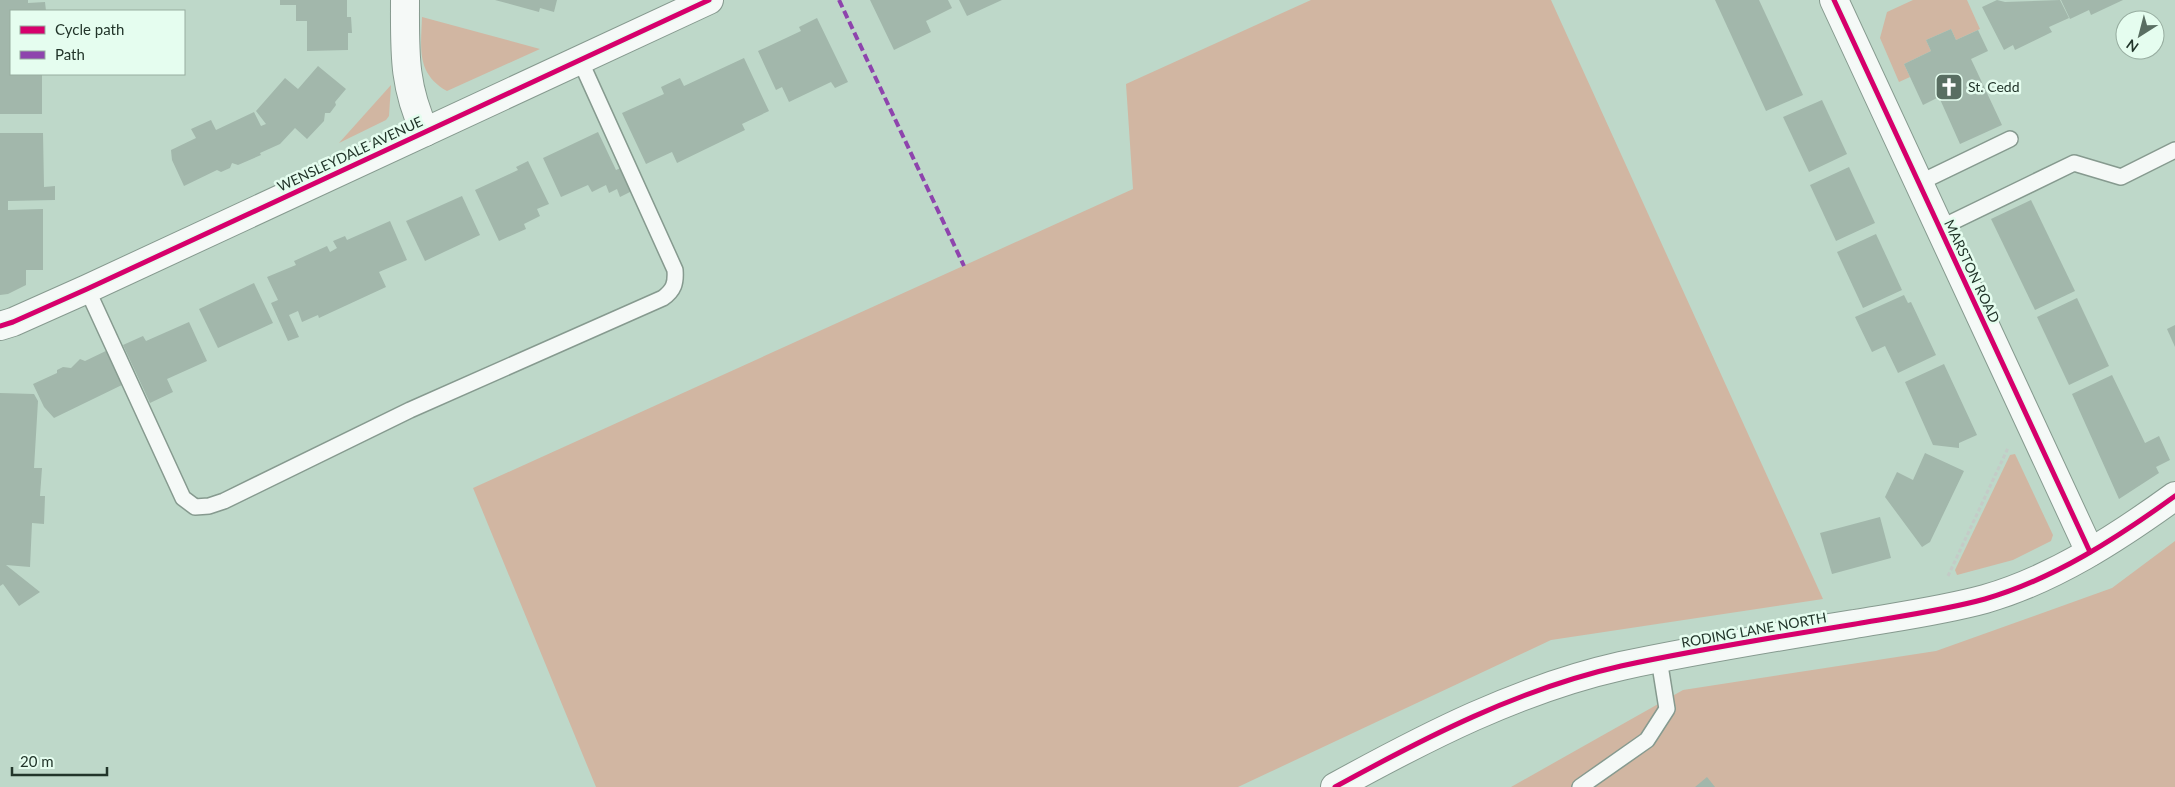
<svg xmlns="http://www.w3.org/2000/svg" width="2175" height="787" font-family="Lato,sans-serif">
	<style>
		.green { fill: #d1b6a2 }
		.building { fill: #a2b7ab }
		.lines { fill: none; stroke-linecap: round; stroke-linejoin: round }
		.service-casing { stroke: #869a8f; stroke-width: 18 }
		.minor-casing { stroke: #869a8f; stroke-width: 30 }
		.tertiary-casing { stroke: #869a8f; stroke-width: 30 }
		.path { stroke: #c4cbc7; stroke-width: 3; stroke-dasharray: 4 2.5; stroke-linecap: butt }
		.service { stroke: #f5f9f7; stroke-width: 15 }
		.minor { stroke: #f5f9f7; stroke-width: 28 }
		.tertiary { stroke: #f5f9f7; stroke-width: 28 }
		.quiet { stroke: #8e44ad; stroke-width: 4; stroke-dasharray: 8 4; stroke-linecap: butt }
		.cycleway-casing { stroke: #e5fdef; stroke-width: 8 }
		.cycleway { stroke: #d6006c; stroke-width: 5 }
		.labels { text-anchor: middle; stroke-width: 5; stroke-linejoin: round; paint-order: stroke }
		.poi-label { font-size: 14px; fill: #22352a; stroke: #e5fdef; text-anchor: start }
		.street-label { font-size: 14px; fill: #22352a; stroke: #e5fdef }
	</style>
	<rect width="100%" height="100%" fill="#bed8c9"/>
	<g class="green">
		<polygon points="1311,0 1551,0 1823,599 1551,640 1238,787 596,787 473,488 1133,189 1126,84"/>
		<polygon points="1913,0 1967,0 1980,29 1956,40 1951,29 1926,40 1931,51 1904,64 1910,77 1899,82 1880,38 1887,12"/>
		<path d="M422,17L540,49L447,91C416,73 421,49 422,17Z"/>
		<polygon points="391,85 389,116 386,120 339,143"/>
		<polygon points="2015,454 2053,535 2051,541 2013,560 1957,575 1955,570 2010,455"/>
		<polygon points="2175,541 2175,787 1511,787 1683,690 1936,651 2112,588"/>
	</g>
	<g class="building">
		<polygon points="0,0 28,0 28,3 45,2 46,11 11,11 11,74 42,74 42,114 0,114"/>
		<polygon points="280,0 347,0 347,17 351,17 352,33 348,33 348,50 307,51 307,21 296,21 296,5 280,5"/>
		<polygon points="495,0 557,0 554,12 540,8 539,12"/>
		<polygon points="870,0 948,0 952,8 926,21 931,32 894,50"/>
		<polygon points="959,0 1002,0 967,16"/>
		<polygon points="1715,0 1759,0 1803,95 1766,111"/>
		<polygon points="1997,0 2005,2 2060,0 2069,18 2049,27 2052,32 2015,50 2013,45 2004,50 1982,7"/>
		<polygon points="2061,0 2123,0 2091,15 2089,10 2070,19"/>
		<polygon points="817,18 848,82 835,88 831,82 789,102 782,87 776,90 758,51 801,31 799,27"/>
		<polygon points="1951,29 1956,40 1978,30 1988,51 1971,59 2002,125 1960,144 1939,97 1923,105 1904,64 1931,51 1926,40"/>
		<polygon points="744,58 769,111 742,124 745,130 677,163 672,152 646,164 622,113 664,94 661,87 680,78 684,86"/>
		<polygon points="318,66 346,89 335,102 336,105 330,113 325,113 324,121 307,139 295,128 280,144 260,153 261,155 238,165 232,163 230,168 221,172 217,170 184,186 172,160 171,150 196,138 191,129 211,120 216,130 254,112 261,126 266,124 256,111 285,78 298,89"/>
		<polygon points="1822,100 1847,154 1809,172 1783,117"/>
		<polygon points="598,132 616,170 623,167 634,190 620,197 617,189 609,193 606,185 592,192 588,185 561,197 543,158"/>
		<polygon points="0,133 43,133 44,187 55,186 55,200 8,201 8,210 43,209 43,270 26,270 26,285 8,294 0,295"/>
		<polygon points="528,161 549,204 537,209 540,216 524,224 526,229 499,241 475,190 518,170 516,167"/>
		<polygon points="1849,167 1875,223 1836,241 1810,185"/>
		<polygon points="462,196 480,235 425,261 406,221"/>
		<polygon points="2031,200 2075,291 2035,310 1991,219"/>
		<polygon points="390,221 407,260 379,272 386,287 319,318 318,315 302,322 298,311 289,315 299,337 288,341 271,303 278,300 267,277 296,265 294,261 327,246 330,252 337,248 333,241 345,236 347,240"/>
		<polygon points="1876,234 1902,290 1863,308 1837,252"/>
		<polygon points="254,283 273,323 218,348 199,309"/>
		<polygon points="1904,295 1908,303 1911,302 1936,355 1898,373 1885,346 1872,352 1855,317"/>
		<polygon points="2077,298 2109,366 2069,385 2037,317"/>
		<polygon points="189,322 207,361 167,379 173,392 150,403 123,345 143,336 146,341"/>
		<polygon points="2175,325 2175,347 2167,329"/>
		<polygon points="110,349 126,383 54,418 44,407 33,384 57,373 57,370 63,367 71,368 80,359 85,361"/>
		<polygon points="1944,364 1977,435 1959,443 1959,448 1933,445 1905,382"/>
		<polygon points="2112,375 2145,443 2159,436 2170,460 2156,467 2159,473 2119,499 2072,394"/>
		<polygon points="0,393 34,394 38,401 34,468 42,468 40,496 45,496 44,524 32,523 30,567 6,565 40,592 19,606 3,584 0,586"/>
		<polygon points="1925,453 1964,471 1930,542 1922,547 1885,497 1897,472 1913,480"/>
		<polygon points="1880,517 1891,558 1832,574 1820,533"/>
		<polygon points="1707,777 1715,787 1695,787"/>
	</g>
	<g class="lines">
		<defs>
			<g id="service">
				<polyline points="1919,183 2010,139"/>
				<polyline points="1940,228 2074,163 2121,177 2175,150"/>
				<path d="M87,289L183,498L195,507L209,506L224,501L410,410L663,298C674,290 676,283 675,270L580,60"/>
				<polyline points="1580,787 1647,740 1667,709 1659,659"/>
			</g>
			<g id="minor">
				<path d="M405,0C405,51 403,85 425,132"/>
				<polyline points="1834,0 2090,552"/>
				<polyline points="0,326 13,322 87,289 709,0"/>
			</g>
			<path id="tertiary" d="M1335,787C1426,737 1519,689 1621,666C1700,649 1781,636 1861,623C1902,616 1945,610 1985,599C2054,579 2117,538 2175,496"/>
		</defs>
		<use href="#service" class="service-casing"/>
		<use href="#minor" class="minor-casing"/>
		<use href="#tertiary" class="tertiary-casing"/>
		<polyline class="path" points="1948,576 2008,448"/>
		<use href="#service" class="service"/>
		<use href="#minor" class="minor"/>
		<use href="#tertiary" class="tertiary"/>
		<polyline class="quiet" points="839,0 964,266"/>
		<defs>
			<g id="cycleway">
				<polyline points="1834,0 2090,552"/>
				<polyline points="0,326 13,322 87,289 709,0"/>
				<path d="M1335,787C1426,737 1519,689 1621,666C1700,649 1781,636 1861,623C1902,616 1945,610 1985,599C2054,579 2117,538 2175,496"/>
			</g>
		</defs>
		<use href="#cycleway" class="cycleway-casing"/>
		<use href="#cycleway" class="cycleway"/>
	</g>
	<defs>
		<symbol id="church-square" viewBox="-11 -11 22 22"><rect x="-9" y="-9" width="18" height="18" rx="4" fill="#596e62" stroke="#e5fdef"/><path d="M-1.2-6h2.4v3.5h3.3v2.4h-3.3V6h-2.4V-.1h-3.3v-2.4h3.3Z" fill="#fff"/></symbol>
	</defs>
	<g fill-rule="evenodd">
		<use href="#church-square" x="1933" y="71" width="32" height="32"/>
	</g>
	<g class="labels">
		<g class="poi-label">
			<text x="1968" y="92">St. Cedd</text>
		</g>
		<g class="street-label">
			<text transform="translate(350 154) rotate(-25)" y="5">WENSLEYDALE AVENUE</text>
			<text transform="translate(1972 271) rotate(65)" y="5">MARSTON ROAD</text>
			<text transform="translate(1754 630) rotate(-10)" y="5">RODING LANE NORTH</text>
		</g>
	</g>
	<rect x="10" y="10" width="175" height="65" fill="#e5fdef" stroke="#97ada0"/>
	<rect x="20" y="26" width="25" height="8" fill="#d6006c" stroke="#97ada0"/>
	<text x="55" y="35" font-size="15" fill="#22352a">Cycle path</text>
	<rect x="20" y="51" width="25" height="8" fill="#8e44ad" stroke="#97ada0"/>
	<text x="55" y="60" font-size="15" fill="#22352a">Path</text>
	<g transform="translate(2140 35) rotate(216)"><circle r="24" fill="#e5fdef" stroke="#97ada0"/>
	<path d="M0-4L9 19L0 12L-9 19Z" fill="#596e62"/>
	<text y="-8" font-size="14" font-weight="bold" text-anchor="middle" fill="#22352a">N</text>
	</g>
	<path d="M12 767v8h95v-8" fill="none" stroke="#22352a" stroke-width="2.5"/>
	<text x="20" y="767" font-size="15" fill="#22352a" stroke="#e5fdef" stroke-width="4" paint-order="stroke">20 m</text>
</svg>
